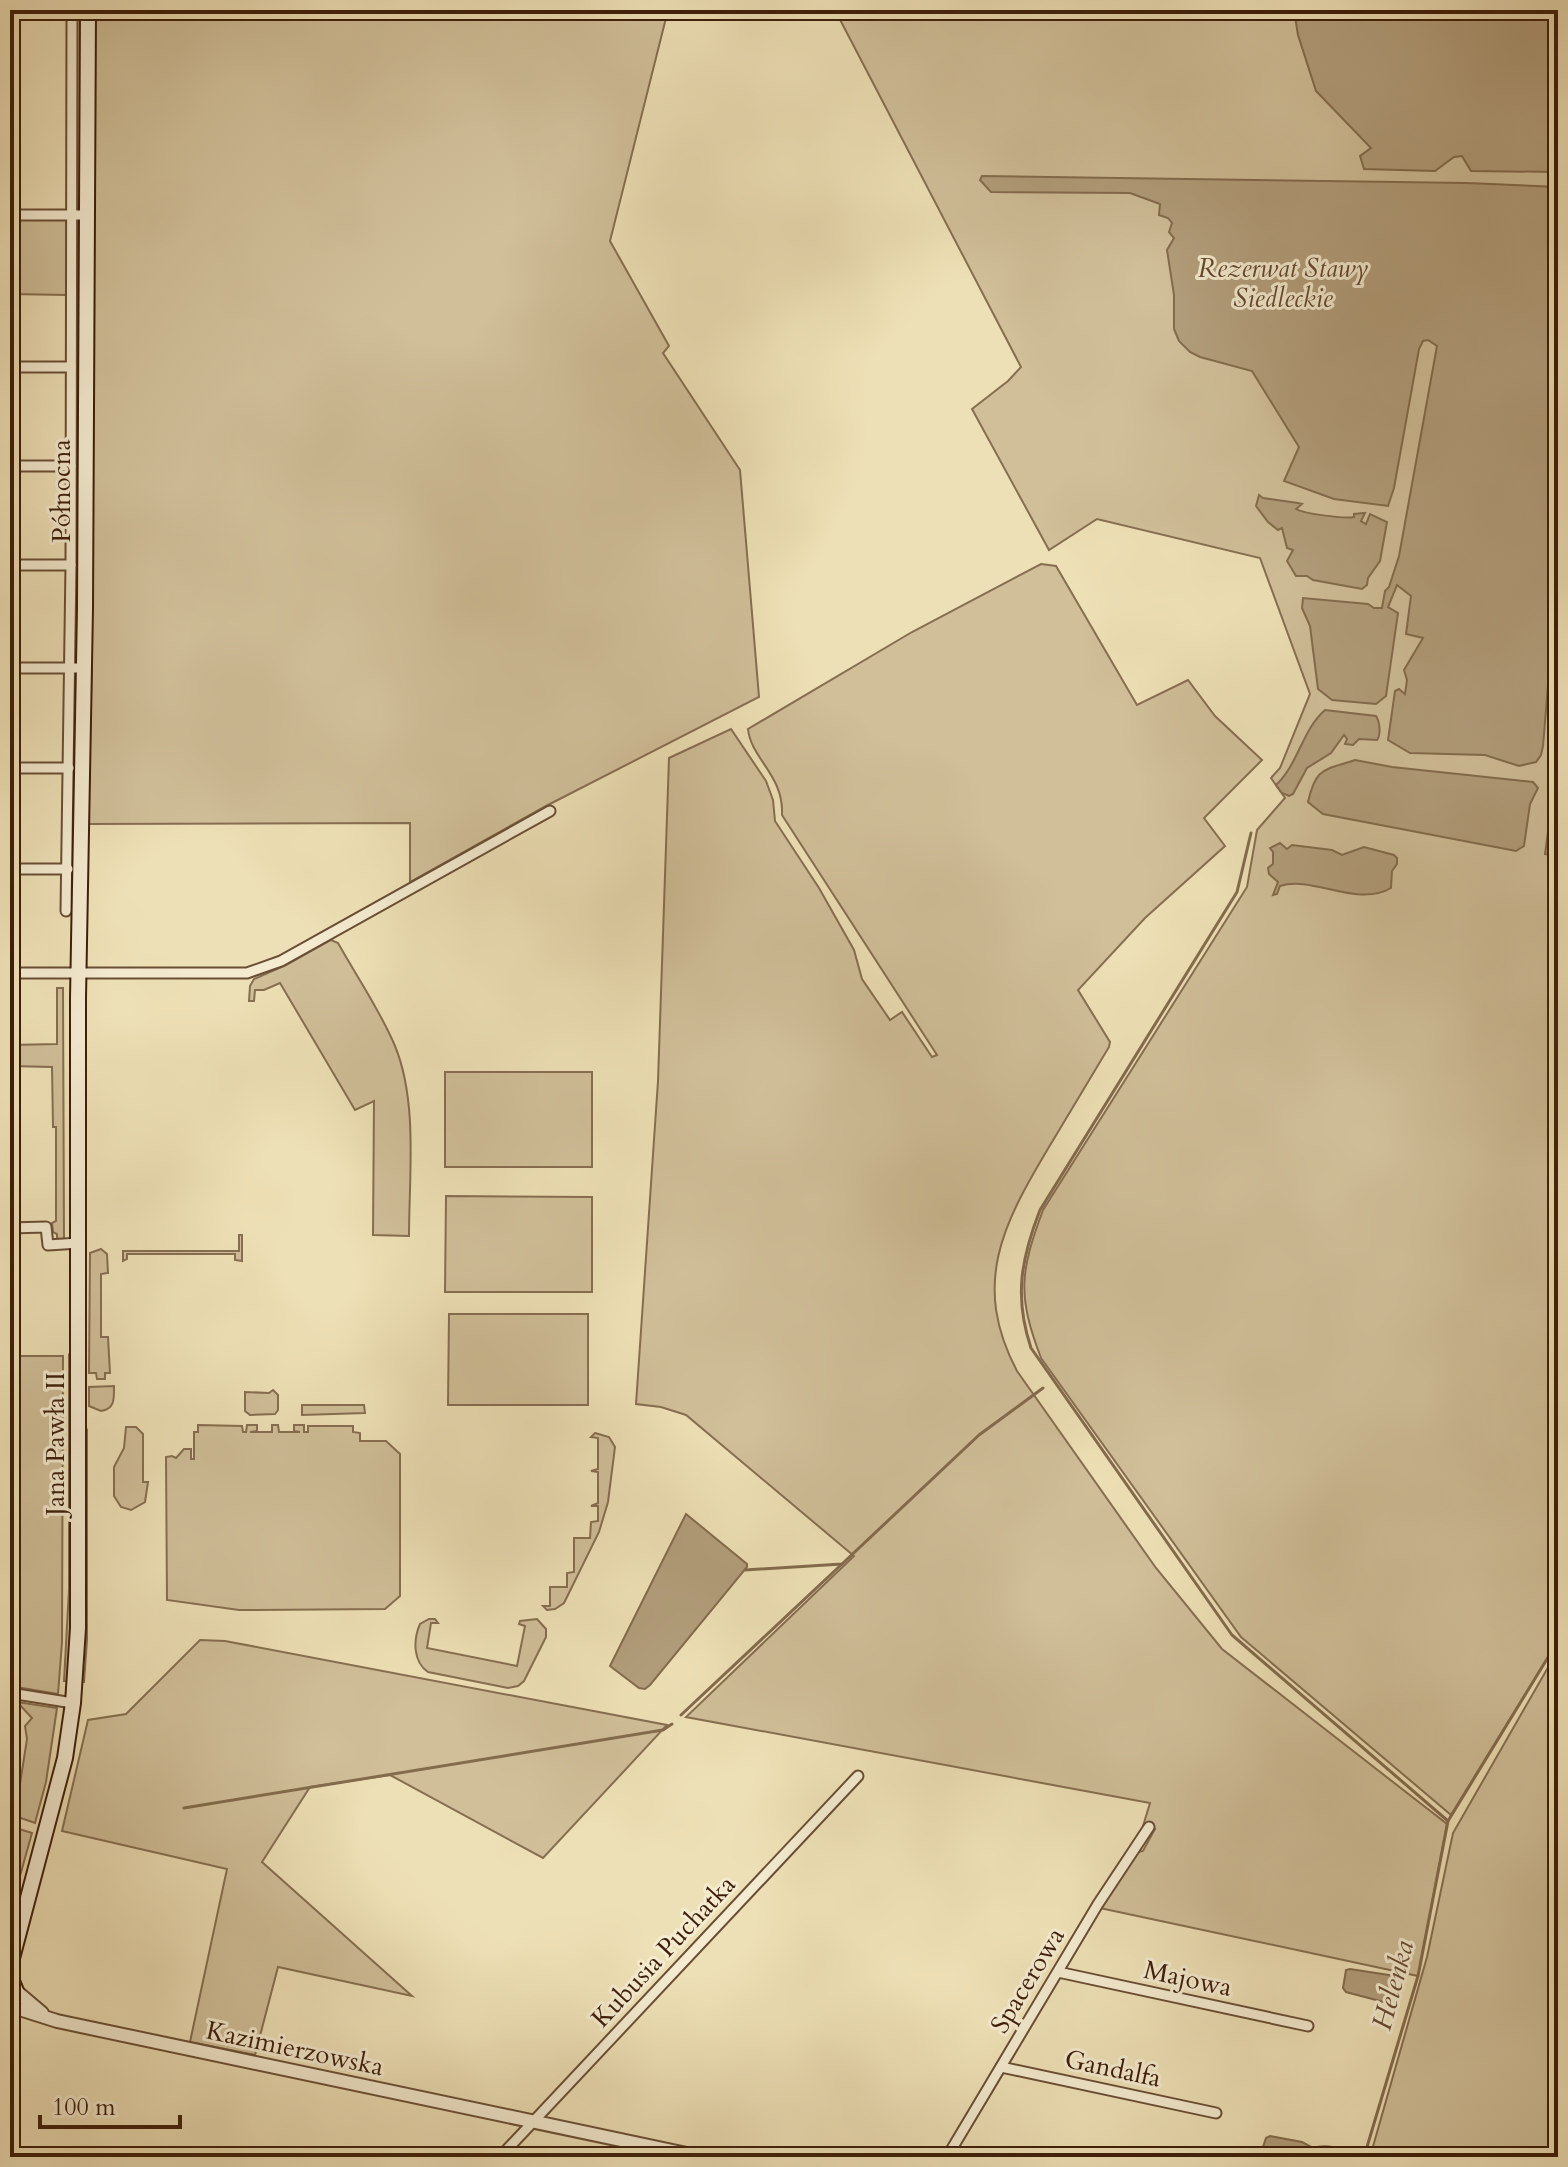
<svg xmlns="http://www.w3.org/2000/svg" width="1568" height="2167" font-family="Cardo,serif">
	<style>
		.green { fill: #d0bf99; stroke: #866e51; stroke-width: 2 }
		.water { fill: #b29e7b; stroke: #836b4d; stroke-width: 2 }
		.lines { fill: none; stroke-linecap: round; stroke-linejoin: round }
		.stream { stroke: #836b4d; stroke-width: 3 }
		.minor-casing { stroke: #694e34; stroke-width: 13 }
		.tertiary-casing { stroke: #694e34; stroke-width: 16 }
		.secondary-casing { stroke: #3d1e09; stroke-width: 18 }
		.minor { stroke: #f4ebd0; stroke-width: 9 }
		.tertiary { stroke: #f4ebd0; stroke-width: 12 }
		.secondary { stroke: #f4ebd0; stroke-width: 14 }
		.labels { text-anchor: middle; stroke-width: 6; stroke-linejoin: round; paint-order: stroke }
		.park-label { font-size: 26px; font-style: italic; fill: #62462d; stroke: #f4ebd0 }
		.street-label { font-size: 26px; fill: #3d1e09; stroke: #f4ebd0 }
		.water-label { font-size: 28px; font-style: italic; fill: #664b31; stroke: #f4ebd0 }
	</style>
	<rect width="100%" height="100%" fill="#eee0b6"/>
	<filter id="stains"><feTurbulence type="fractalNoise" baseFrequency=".0025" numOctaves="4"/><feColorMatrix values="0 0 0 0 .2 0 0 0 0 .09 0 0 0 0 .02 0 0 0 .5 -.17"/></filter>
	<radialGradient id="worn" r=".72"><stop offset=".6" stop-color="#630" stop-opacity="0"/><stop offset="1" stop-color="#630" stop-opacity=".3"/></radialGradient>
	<g class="green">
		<polygon points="76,10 83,10 81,203 79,204 76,203"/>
		<polygon points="93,10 668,10 610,241 669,346 663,353 740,470 759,697 546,806 410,882 410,823 88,824 92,659 89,606"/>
		<path d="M835,10H1558V1641L1451,1815L1241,1637L1041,1358C1017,1295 1020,1272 1043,1210L1247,887L1257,830L1285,798L1271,778L1280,768L1310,694L1260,558L1097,519L1049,550L972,409L1008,381L1021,367Z"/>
		<polygon points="10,219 67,220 68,295 10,294"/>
		<polygon points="78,223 82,225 79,652 77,654 73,651 75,226"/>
		<path d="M1041,564L1056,566L1137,705L1188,680L1215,716L1262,760L1204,818L1225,846L1145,918L1078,990L1110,1042L1109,1047C1089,1080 1069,1114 1049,1147C1003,1224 971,1284 1017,1371L1156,1568L1222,1649L1447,1824L1418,1976L1100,1908L1135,1853L1143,1851L1155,1829L1143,1826L1150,1803L686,1717L854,1556L686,1415L661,1407L636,1404L658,1081L669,758L731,729L766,781L773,800L775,821L819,888L854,950L862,979L890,1020L902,1012L932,1057L937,1055L782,815C784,775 751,759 748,729L912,632Z"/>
		<polygon points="76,678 79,681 72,905 73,680"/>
		<path d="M331,940L338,943C357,977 380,1010 395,1046C418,1102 409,1176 409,1236L373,1235L374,1101L355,1110L280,983L264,990H255L254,1001H249L250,986L254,979L286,965Z"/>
		<polygon points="57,988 63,988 64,1241 57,1238 57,1234 53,1232 52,1223 56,1221 56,1127 53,1127 52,1067 10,1066 10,1045 57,1044"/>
		<rect x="445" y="1072" width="147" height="95"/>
		<polygon points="446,1196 592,1197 592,1292 445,1292"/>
		<polygon points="239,1235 242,1235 242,1261 235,1260 235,1254 127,1254 127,1259 123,1261 123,1251 239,1251"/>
		<polygon points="101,1249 107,1254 108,1273 101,1274 101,1337 108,1337 110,1373 105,1373 105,1379 97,1379 96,1373 89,1373 90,1253"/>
		<polygon points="449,1314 588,1314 588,1405 448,1405"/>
		<polygon points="69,1355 72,1357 73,1631 70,1681 64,1681 69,1589"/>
		<polygon points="10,1356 63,1356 62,1642 58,1694 10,1686"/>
		<path d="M114,1386C114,1399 115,1409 101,1411L89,1406V1387Z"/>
		<polygon points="273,1390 278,1395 278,1410 275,1414 250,1415 245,1411 245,1392 269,1393"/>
		<polygon points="302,1405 364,1405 365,1413 302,1415"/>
		<polygon points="198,1425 242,1426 243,1432 246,1432 247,1425 257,1425 257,1431 250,1432 272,1432 272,1425 278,1425 279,1432 300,1432 294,1431 294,1425 304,1425 304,1432 308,1432 308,1426 353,1426 353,1432 360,1433 360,1441 386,1441 400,1454 400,1596 385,1609 239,1610 167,1600 166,1457 172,1456 176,1458 184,1449 191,1449 191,1459 194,1459 194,1432 198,1432"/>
		<polygon points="126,1427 136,1427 143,1434 143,1482 148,1482 145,1502 131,1510 121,1507 114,1496 114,1467 124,1448"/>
		<polygon points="87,1431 87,1640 84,1682 80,1682 85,1434"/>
		<polygon points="595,1433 609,1437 615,1447 608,1502 599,1532 564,1603 555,1609 547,1610 543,1606 550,1606 550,1587 567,1587 567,1573 574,1572 574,1538 590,1538 591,1522 598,1521 598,1506 591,1506 598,1503 598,1472 591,1471 598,1469 598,1438 591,1437"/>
		<path d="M429,1619H435L438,1623H431L427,1648L517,1666L525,1626L519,1624L520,1621L537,1619L546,1629V1637L524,1681L518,1686L508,1688L428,1672C413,1662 413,1640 420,1624Z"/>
		<polygon points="200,1640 225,1641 667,1725 543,1858 390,1775 310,1787 262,1862 412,1996 278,1967 255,2055 190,2042 227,1869 62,1831 88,1720 126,1714"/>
		<polygon points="1558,1650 1558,2157 1370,2157 1427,1957 1453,1833"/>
		<polygon points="17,1702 57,1708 46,1782 35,1823 15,1816 27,1739 25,1726 32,1718"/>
		<polygon points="19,1829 32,1833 10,1912 10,1841 12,1833"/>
	</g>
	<g class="water">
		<polygon points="1294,10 1558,10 1558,172 1471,171 1462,156 1454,157 1435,171 1364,169 1360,156 1371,148 1316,91 1298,35"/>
		<polygon points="982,176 1467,183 1558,187 1558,565 1543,746 1541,755 1536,762 1519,766 1485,755 1410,753 1388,740 1395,691 1399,689 1405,694 1407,680 1404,670 1423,638 1406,634 1411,596 1397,585 1388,607 1398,613 1386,696 1376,704 1332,700 1318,689 1310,626 1302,608 1303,598 1368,604 1374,608 1382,608 1385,591 1389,587 1399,556 1437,346 1428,340 1423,341 1419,349 1394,488 1388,506 1334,499 1284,481 1299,447 1252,371 1200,357 1190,352 1179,341 1174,329 1174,295 1167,250 1174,238 1169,232 1172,223 1168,218 1159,215 1160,204 1130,193 991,192 980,180"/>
		<path d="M1259,495L1263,498L1298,503L1302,504L1296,509C1305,514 1346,519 1354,517V514L1365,513L1361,521L1366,524L1370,514L1387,522L1380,561L1368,578L1367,585L1362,589L1313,580L1307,576H1296L1287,561L1293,550L1287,548L1282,528L1278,530L1268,522L1256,506Z"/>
		<path d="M1325,710L1376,716C1380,722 1381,735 1377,740L1359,739L1353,745L1345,744L1347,739L1344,735L1331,753L1307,768L1293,794L1289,796L1282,793L1276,785C1299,763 1302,730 1325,710Z"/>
		<polygon points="1558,759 1558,857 1545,854"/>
		<path d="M1355,760L1392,767L1533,782L1538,788L1530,804L1524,846L1516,851L1323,814L1308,802C1316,767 1323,771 1355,760Z"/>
		<path d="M1280,843L1287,849L1292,845L1332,850L1342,855L1364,847L1394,855L1397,858V864L1392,871L1391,888C1357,908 1312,875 1280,886L1277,894L1273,895L1278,882L1269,874L1268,868L1273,864V852L1270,848Z"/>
		<polygon points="686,1514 747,1564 747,1567 650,1685 645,1689 639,1688 610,1666"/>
		<polygon points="1350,1969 1395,1976 1401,1985 1397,2000 1391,2004 1346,1992 1343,1988 1346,1970"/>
		<path d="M1270,2136L1302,2142L1313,2148C1325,2144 1340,2148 1353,2152V2157H1265L1262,2150L1266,2138Z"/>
	</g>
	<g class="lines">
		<g class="stream">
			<path d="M1251,833L1237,892L1040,1210C1021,1259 1014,1297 1031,1348L1232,1635L1448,1821"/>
			<polyline points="745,1570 842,1564 979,1435 1043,1388"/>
			<polyline points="681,1715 842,1564"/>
			<polyline points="184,1808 663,1730 672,1724"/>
			<polyline points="1364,2157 1418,1976 1448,1821 1558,1641"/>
		</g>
		<defs>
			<g id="minor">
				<polyline points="10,215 88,215"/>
				<polyline points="10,367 71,367"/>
				<polyline points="10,466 71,466"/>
				<polyline points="10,565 71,565"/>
				<polyline points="10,668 76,668"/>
				<polyline points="10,768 69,768"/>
				<polyline points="10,869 68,869"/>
				<polyline points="66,911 71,565 72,10"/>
				<polyline points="10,973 247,973 281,961 550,811"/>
				<polyline points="10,1228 46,1227 48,1245 79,1243"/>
				<polyline points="10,1693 73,1703"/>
				<polyline points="1058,1972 1308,2026"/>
				<polyline points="1001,2067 1216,2113"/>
				<polyline points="500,2157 858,1776"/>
				<polyline points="947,2157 1098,1904 1149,1827"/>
			</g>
			<g id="tertiary">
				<polyline points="16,1991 42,2013"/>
				<polyline points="10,2006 57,2021 701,2157"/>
			</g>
			<g id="secondary">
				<polyline points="10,1966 65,1758 73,1703 78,1628 78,998 85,608 88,10"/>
				<polyline points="10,1976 16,1991 10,2004"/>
			</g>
		</defs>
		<use href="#minor" class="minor-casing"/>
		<use href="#tertiary" class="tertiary-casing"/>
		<use href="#secondary" class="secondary-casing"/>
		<use href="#minor" class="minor"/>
		<use href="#tertiary" class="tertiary"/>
		<use href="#secondary" class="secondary"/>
	</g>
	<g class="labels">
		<g class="park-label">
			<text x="1283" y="277">Rezerwat Stawy<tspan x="1283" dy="30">Siedleckie</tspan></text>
		</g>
		<g class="street-label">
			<text transform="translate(61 491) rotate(-90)" y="9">Północna</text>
			<text transform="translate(55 1444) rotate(-90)" y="9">Jana Pawła II</text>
			<text transform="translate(663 1951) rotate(-47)" y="9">Kubusia Puchatka</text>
			<text transform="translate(1188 1978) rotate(12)" y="9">Majowa</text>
			<text transform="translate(1027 1980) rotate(-59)" y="9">Spacerowa</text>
			<text transform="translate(295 2048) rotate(12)" y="9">Kazimierzowska</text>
			<text transform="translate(1113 2068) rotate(12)" y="9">Gandalfa</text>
		</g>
		<g class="water-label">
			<text transform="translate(1392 1985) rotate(-75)" y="10">Helenka</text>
		</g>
	</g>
	<rect width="1568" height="2167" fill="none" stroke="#eee0b6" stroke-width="40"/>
	<rect x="12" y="12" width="1544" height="2143" fill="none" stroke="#3d1e09" stroke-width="4"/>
	<rect x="20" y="20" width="1528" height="2127" fill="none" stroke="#3d1e09" stroke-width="2"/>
	<path d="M40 2115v12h140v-12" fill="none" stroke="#3d1e09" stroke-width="4"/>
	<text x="52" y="2115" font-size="24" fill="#3d1e09" stroke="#f4ebd0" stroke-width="6" paint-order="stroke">100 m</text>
	<rect width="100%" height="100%" filter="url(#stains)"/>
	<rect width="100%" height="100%" fill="url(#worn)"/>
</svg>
